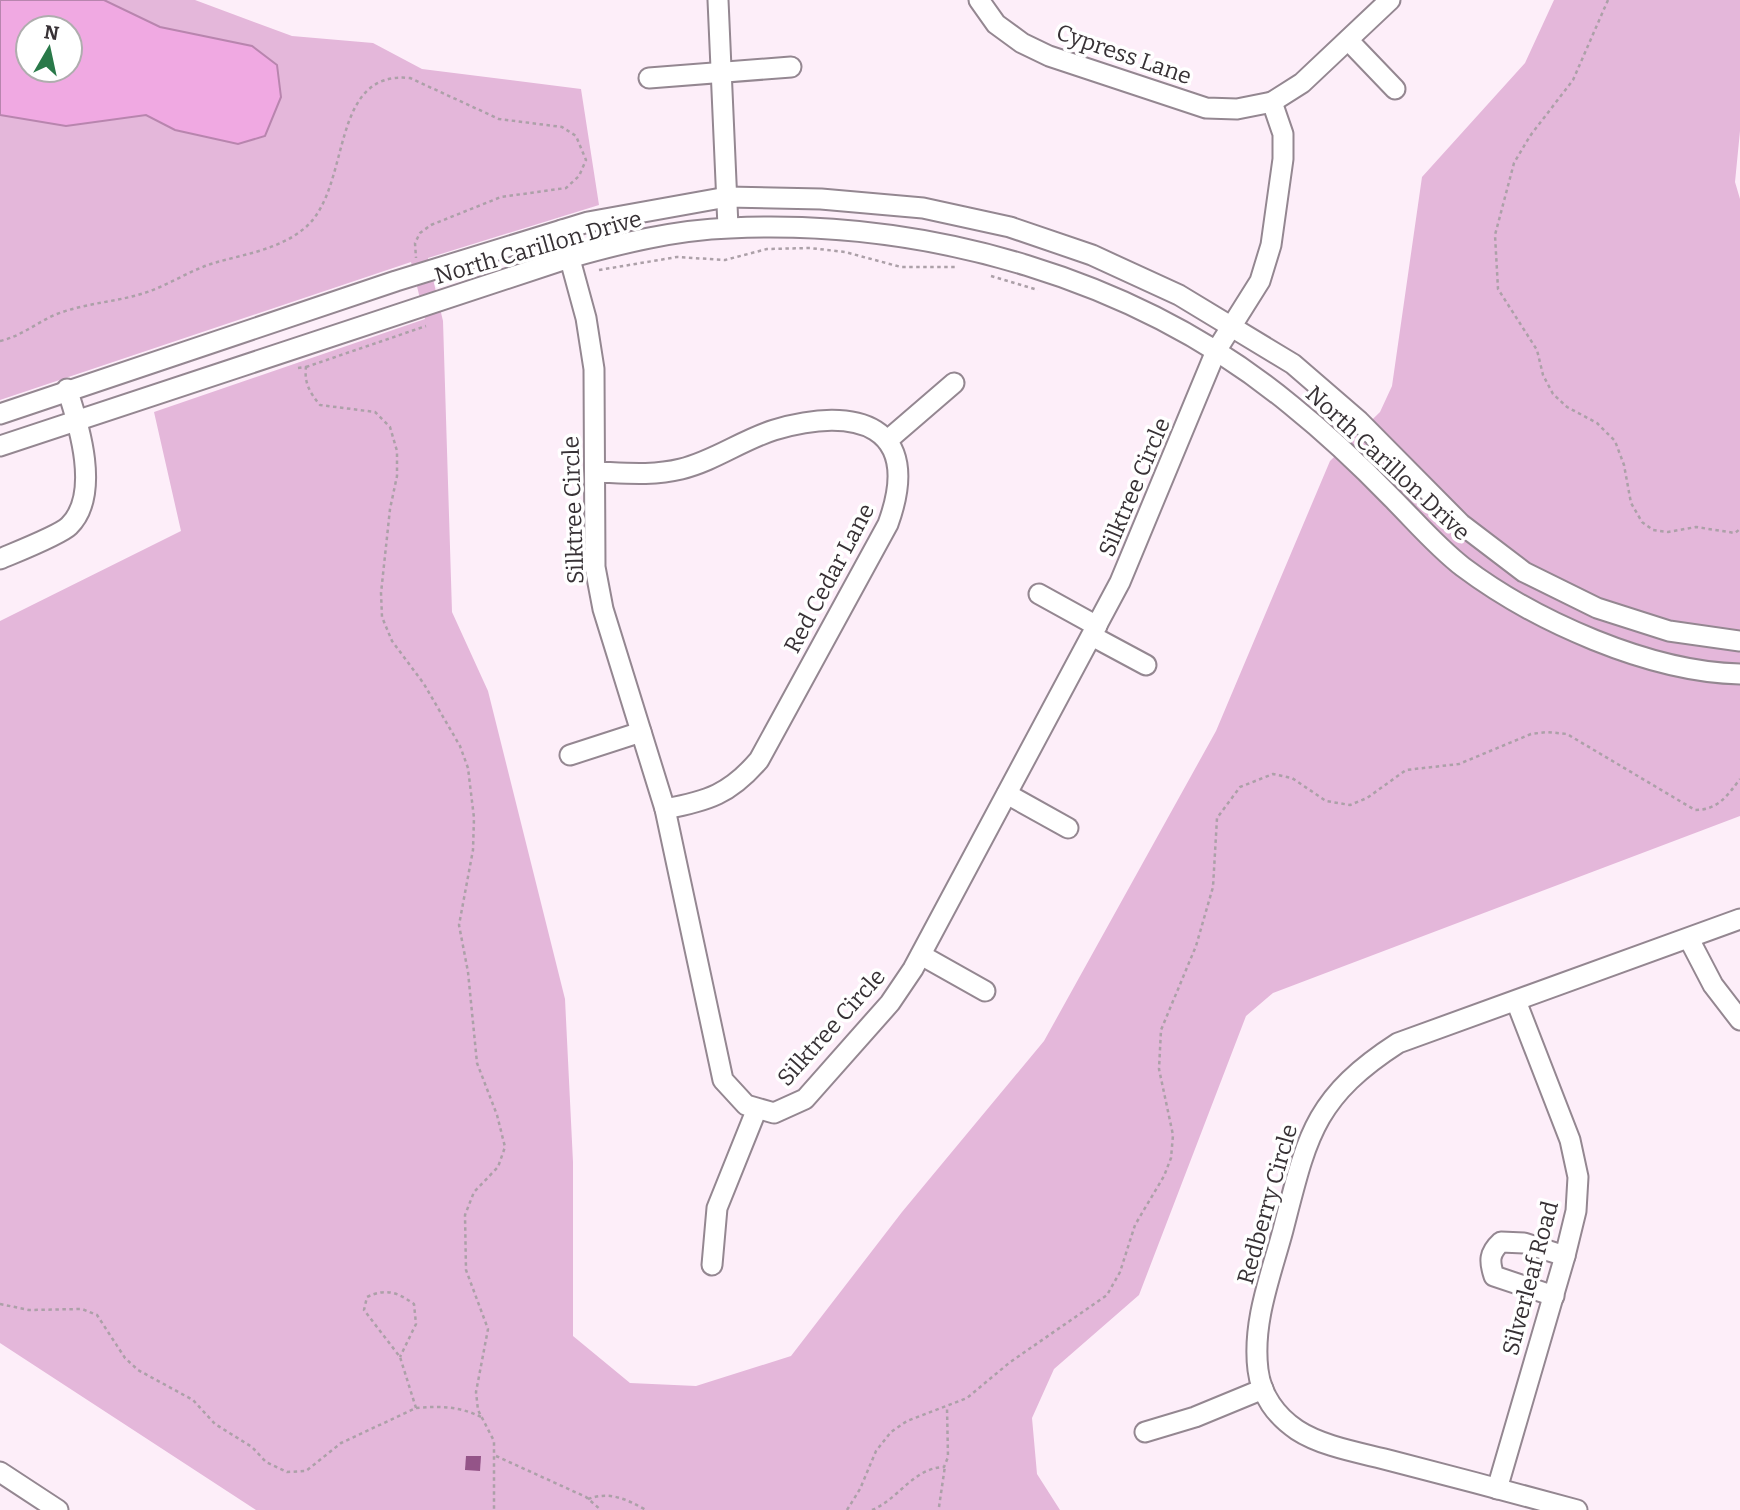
<svg xmlns="http://www.w3.org/2000/svg" width="1740" height="1510" font-family="Bitter,serif">
	<style>
		.green { fill: #e4b7da; fill-rule: evenodd }
		.water { fill: #f0a9e2; stroke: #b885ae; stroke-width: 2; fill-rule: evenodd }
		.building { fill: #945488 }
		.lines { fill: none; stroke-linecap: round; stroke-linejoin: round }
		.minor-casing { stroke: #948791; stroke-width: 23 }
		.path { stroke: #aca0a8; stroke-width: 2.5; stroke-dasharray: 3.5 3.5; stroke-linecap: butt }
		.minor { stroke: #fff; stroke-width: 19 }
		.labels { text-anchor: middle; stroke-width: 7; stroke-linejoin: round; paint-order: stroke }
		.street-label { font-size: 23px; fill: #373135; stroke: #fff }
	</style>
	<rect width="100%" height="100%" fill="#fdeef9"/>
	<path class="green" d="M0,0H195L292,36L373,43L422,69L581,89L599,205L428,258L443,321L452,612L488,691L565,999L573,1162V1336L630,1383L696,1386L791,1356L902,1212L1044,1041L1216,731L1330,461L1380,412L1392,386L1422,177L1525,63L1554,0H1740V131L1735,182L1740,199V816L1273,993L1246,1016L1139,1295L1054,1369L1032,1418L1037,1474L1060,1510H256L0,1343V621L181,531L154,412L425,319L411,262L0,400ZM28,28H70V70H28Z"/>
	<path class="water" d="M0,0H104L160,27L252,46L277,65L281,97L265,136L238,144L175,130L146,115L66,126L0,115ZM28,28H70V70H28Z"/>
	<polygon class="building" points="466,1456 481,1456 480,1471 465,1470"/>
	<g class="lines">
		<defs>
			<g id="minor">
				<polyline points="718,0 728,227"/>
				<polyline points="979,0 996,24 1022,43 1049,56 1206,108 1237,109 1272,102 1302,83 1390,0"/>
				<polyline points="1348,40 1395,89"/>
				<polyline points="649,78 791,67"/>
				<polyline points="562,230 586,318 594,369 595,567 603,609 665,809 723,1080 746,1105 774,1113 805,1099 890,1003 913,969 1120,582 1216,351 1260,281 1271,245 1283,159 1283,134 1272,102"/>
				<polyline points="0,414 396,281 588,222 727,197 821,199 923,208 1010,227 1092,255 1179,295 1293,364 1359,421 1461,524 1524,572 1597,608 1669,631 1740,641"/>
				<polyline points="889,439 954,383"/>
				<path d="M0,446L569,258C622,243 675,230 730,228C928,219 1137,278 1291,405C1327,434 1360,465 1392,498C1415,521 1437,547 1463,567C1535,621 1649,672 1740,674"/>
				<path d="M596,472C624,473 653,476 681,469C714,461 742,440 774,430C856,405 924,425 888,524L759,760C730,794 708,801 665,809"/>
				<path d="M0,559C14,553 60,535 69,526C101,495 79,425 67,389"/>
				<polyline points="1039,594 1097,626"/>
				<polyline points="1092,636 1146,665"/>
				<polyline points="570,755 641,732"/>
				<polyline points="1007,794 1068,828"/>
				<polyline points="1689,939 1713,985 1740,1020"/>
				<polyline points="921,955 985,991"/>
				<polyline points="712,1265 717,1208 756,1111"/>
				<path d="M1554,1296L1494,1276C1489,1261 1489,1253 1501,1242L1524,1243L1565,1256"/>
				<polyline points="1145,1432 1195,1417 1263,1389"/>
				<polyline points="0,1472 58,1510"/>
				<polyline points="1497,1489 1565,1256 1576,1211 1578,1177 1570,1140 1516,1001"/>
				<path d="M1577,1510C1515,1493 1454,1477 1392,1461C1362,1453 1323,1447 1297,1430C1276,1416 1261,1395 1258,1370C1252,1322 1271,1275 1283,1230C1307,1137 1313,1098 1398,1043L1740,919"/>
			</g>
		</defs>
		<use href="#minor" class="minor-casing"/>
		<g class="path">
			<polyline points="1608,0 1573,80 1530,136 1514,163 1495,235 1498,289 1537,350 1543,375 1553,394 1567,407 1597,423 1615,441 1624,465 1631,503 1642,522 1653,530 1668,532 1696,527 1735,533 1740,529"/>
			<polyline points="599,270 677,257 725,260 767,249 810,248 845,252 901,267 958,267"/>
			<polyline points="991,276 1038,290"/>
			<path d="M0,341C22,336 37,322 57,314C88,302 121,302 150,291C172,283 191,270 214,263C245,254 282,249 307,226C352,184 329,70 410,78L499,119L562,127L576,136L586,160L579,176L566,188L501,197L431,225L420,233L415,243L416,258"/>
			<polyline points="306,367 426,326"/>
			<path d="M298,368L306,367C304,383 310,393 320,405L375,412L390,427L397,451V476L390,509L381,593L382,617L392,641L424,684L460,746L468,768L474,818L473,850L459,925L468,972L477,1063L497,1115L505,1147L498,1167L474,1192L465,1215L466,1270L488,1329L476,1392L478,1410L494,1441V1510"/>
			<path d="M0,1304L29,1310L82,1309L97,1315L125,1358L138,1370L193,1400L215,1424L252,1447L266,1462L287,1472L306,1471L341,1443L416,1408L400,1357L364,1310L367,1297C386,1288 397,1292 414,1304L416,1324L400,1357"/>
			<path d="M416,1408C439,1406 459,1406 481,1417"/>
			<polyline points="496,1456 586,1497 601,1510"/>
			<path d="M588,1499C610,1491 626,1499 646,1510"/>
			<polyline points="939,1507 945,1466"/>
			<path d="M847,1510L860,1489L876,1451L891,1432L907,1421L967,1398L1009,1363L1107,1295L1120,1272L1135,1225L1164,1176L1171,1158L1173,1135L1159,1069L1161,1030L1196,946L1213,887L1217,818L1240,787L1273,774L1292,778L1326,801L1350,805L1367,798L1406,770L1459,764L1531,734L1547,732L1567,734L1695,810C1718,810 1727,796 1740,779"/>
			<path d="M872,1510C899,1499 913,1468 944,1467L948,1457L947,1408"/>
		</g>
		<use href="#minor" class="minor"/>
	</g>
	<g class="labels">
		<g class="street-label">
			<text transform="translate(1124 54) rotate(19)" y="8">Cypress Lane</text>
			<text transform="translate(538 247) rotate(-16)" y="8">North Carillon Drive</text>
			<text transform="translate(1388 463) rotate(43)" y="8">North Carillon Drive</text>
			<text transform="translate(1134 487) rotate(-67)" y="8">Silktree Circle</text>
			<text transform="translate(573 510) rotate(-92)" y="8">Silktree Circle</text>
			<text transform="translate(829 578) rotate(-62)" y="8">Red Cedar Lane</text>
			<text transform="translate(831 1027) rotate(-48)" y="8">Silktree Circle</text>
			<text transform="translate(1267 1204) rotate(-74)" y="8">Redberry Circle</text>
			<text transform="translate(1530 1278) rotate(-75)" y="8">Silverleaf Road</text>
		</g>
	</g>
	<g transform="translate(49 49) rotate(9)"><circle r="33" fill="#ffffff" stroke="#afadae" stroke-width="2"/>
	<path d="M0-5L12 26L0 18L-12 26Z" fill="#297949"/>
	<text y="-10" font-size="19" font-weight="bold" text-anchor="middle" fill="#373135">N</text>
	</g>
</svg>
